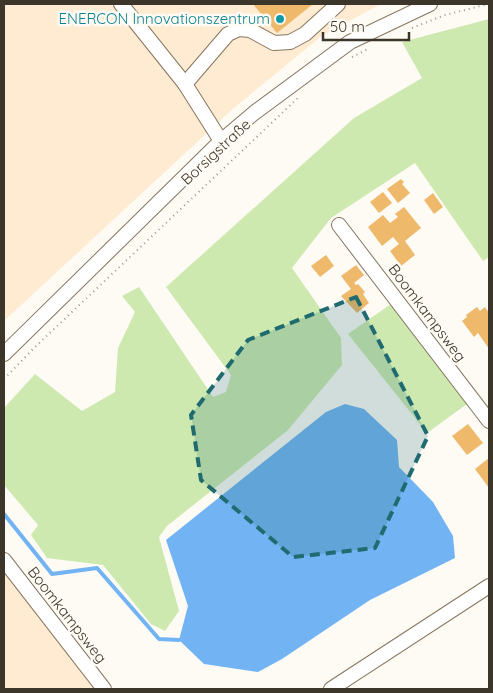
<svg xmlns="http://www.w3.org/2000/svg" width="493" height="693" font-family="Quicksand,sans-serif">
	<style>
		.built { fill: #feebd2 }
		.green { fill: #cde9af }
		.water { fill: #71b3f3 }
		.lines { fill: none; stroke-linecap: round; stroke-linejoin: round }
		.stream { stroke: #71b3f3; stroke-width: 4 }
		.building { fill: #eeb96a }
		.minor-casing { stroke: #86755e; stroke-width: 16 }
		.path { stroke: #9b968e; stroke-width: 2; stroke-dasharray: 1 4; stroke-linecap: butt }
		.minor { stroke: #fff; stroke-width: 14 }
		.marked { fill: #1f6b70; fill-opacity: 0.2; stroke: #1f6b70; stroke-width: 4; stroke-dasharray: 10 6; stroke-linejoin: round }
		.culture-dot { fill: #0f9aa8; stroke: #fefbf5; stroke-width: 2 }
		.labels { text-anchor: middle; stroke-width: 5; stroke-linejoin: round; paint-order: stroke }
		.culture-label { font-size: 15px; fill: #0d838f; stroke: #fefbf5; text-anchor: end }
		.street-label { font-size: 15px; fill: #3c352a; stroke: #fefbf5 }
	</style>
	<rect width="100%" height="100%" fill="#fefbf5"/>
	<g class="built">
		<polygon points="4,4 381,4 323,35 234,108 4,321"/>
		<polygon points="4,573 95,689 4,689"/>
	</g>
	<g class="green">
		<polygon points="489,19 489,257 483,261 415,163 331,218 292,268 341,338 342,365 288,430 167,526 159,537 179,611 165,631 151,624 103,565 47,558 31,535 38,525 4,485 4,408 35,374 82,411 115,392 118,348 135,312 122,296 139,287 213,397 226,392 231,375 166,287 354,118 422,78 402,42"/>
		<polygon points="391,304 467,404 427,433 348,334"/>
	</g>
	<polygon class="water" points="345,404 364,409 397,440 399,467 433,502 453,536 455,558 370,600 282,659 258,672 204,664 179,640 188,606 166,540 326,412"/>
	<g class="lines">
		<polyline class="stream" points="4,514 52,574 97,568 159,639 179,640"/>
	</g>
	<g class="building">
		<polygon points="253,4 313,4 277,33"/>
		<polygon points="401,179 404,182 402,184 410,193 398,203 387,189"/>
		<polygon points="383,192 392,203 379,213 370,202"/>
		<polygon points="433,193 443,207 434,214 424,200"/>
		<polygon points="404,207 421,228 405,241 415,255 401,266 390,251 399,244 393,237 382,246 368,227 383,215 390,223 398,217 395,214"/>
		<polygon points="326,255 334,266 320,277 311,266"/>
		<polygon points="356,265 364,275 354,283 356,285 358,284 365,292 363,294 369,303 357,313 341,296 351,289 341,276"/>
		<polygon points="477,307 480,311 485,307 489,313 489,349 478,333 474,337 462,321 467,317 466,315"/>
		<polygon points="468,424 483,443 467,455 452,436"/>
		<polygon points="489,458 489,488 475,469"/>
	</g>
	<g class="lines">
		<defs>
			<g id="minor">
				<polyline points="121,4 185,84 221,141"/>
				<polyline points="185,84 228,34 239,29 250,30 274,43 290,42 305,34 338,4"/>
				<polyline points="339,225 489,421"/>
				<polyline points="4,354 221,141 254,113 350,42 430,4"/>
				<polyline points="4,560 104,689"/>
				<polyline points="331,689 489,586"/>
			</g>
		</defs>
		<use href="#minor" class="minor-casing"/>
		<g class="path">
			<polyline points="412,28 445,15 488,4"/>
			<polyline points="352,57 368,49"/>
			<polyline points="4,379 35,347 300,96"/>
		</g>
		<use href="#minor" class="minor"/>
	</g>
	<path class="marked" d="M356,297L428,436L375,548L293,557L201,480L191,415L248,340Z"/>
	<circle class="culture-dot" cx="280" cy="19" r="5"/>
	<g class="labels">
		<g class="culture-label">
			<text x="270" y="24">ENERCON Innovationszentrum</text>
		</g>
		<g class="street-label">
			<text transform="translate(216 152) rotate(-43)" y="5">Borsigstraße</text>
			<text transform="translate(427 313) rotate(53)" y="5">Boomkampsweg</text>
			<text transform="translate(67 615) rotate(52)" y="5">Boomkampsweg</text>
		</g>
	</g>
	<rect width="493" height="693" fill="none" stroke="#3c352a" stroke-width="10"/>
	<path d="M323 32v8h86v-8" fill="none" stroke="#3c352a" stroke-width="2.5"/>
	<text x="330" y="32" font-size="15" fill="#3c352a" stroke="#fefbf5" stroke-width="4" paint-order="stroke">50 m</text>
</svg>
